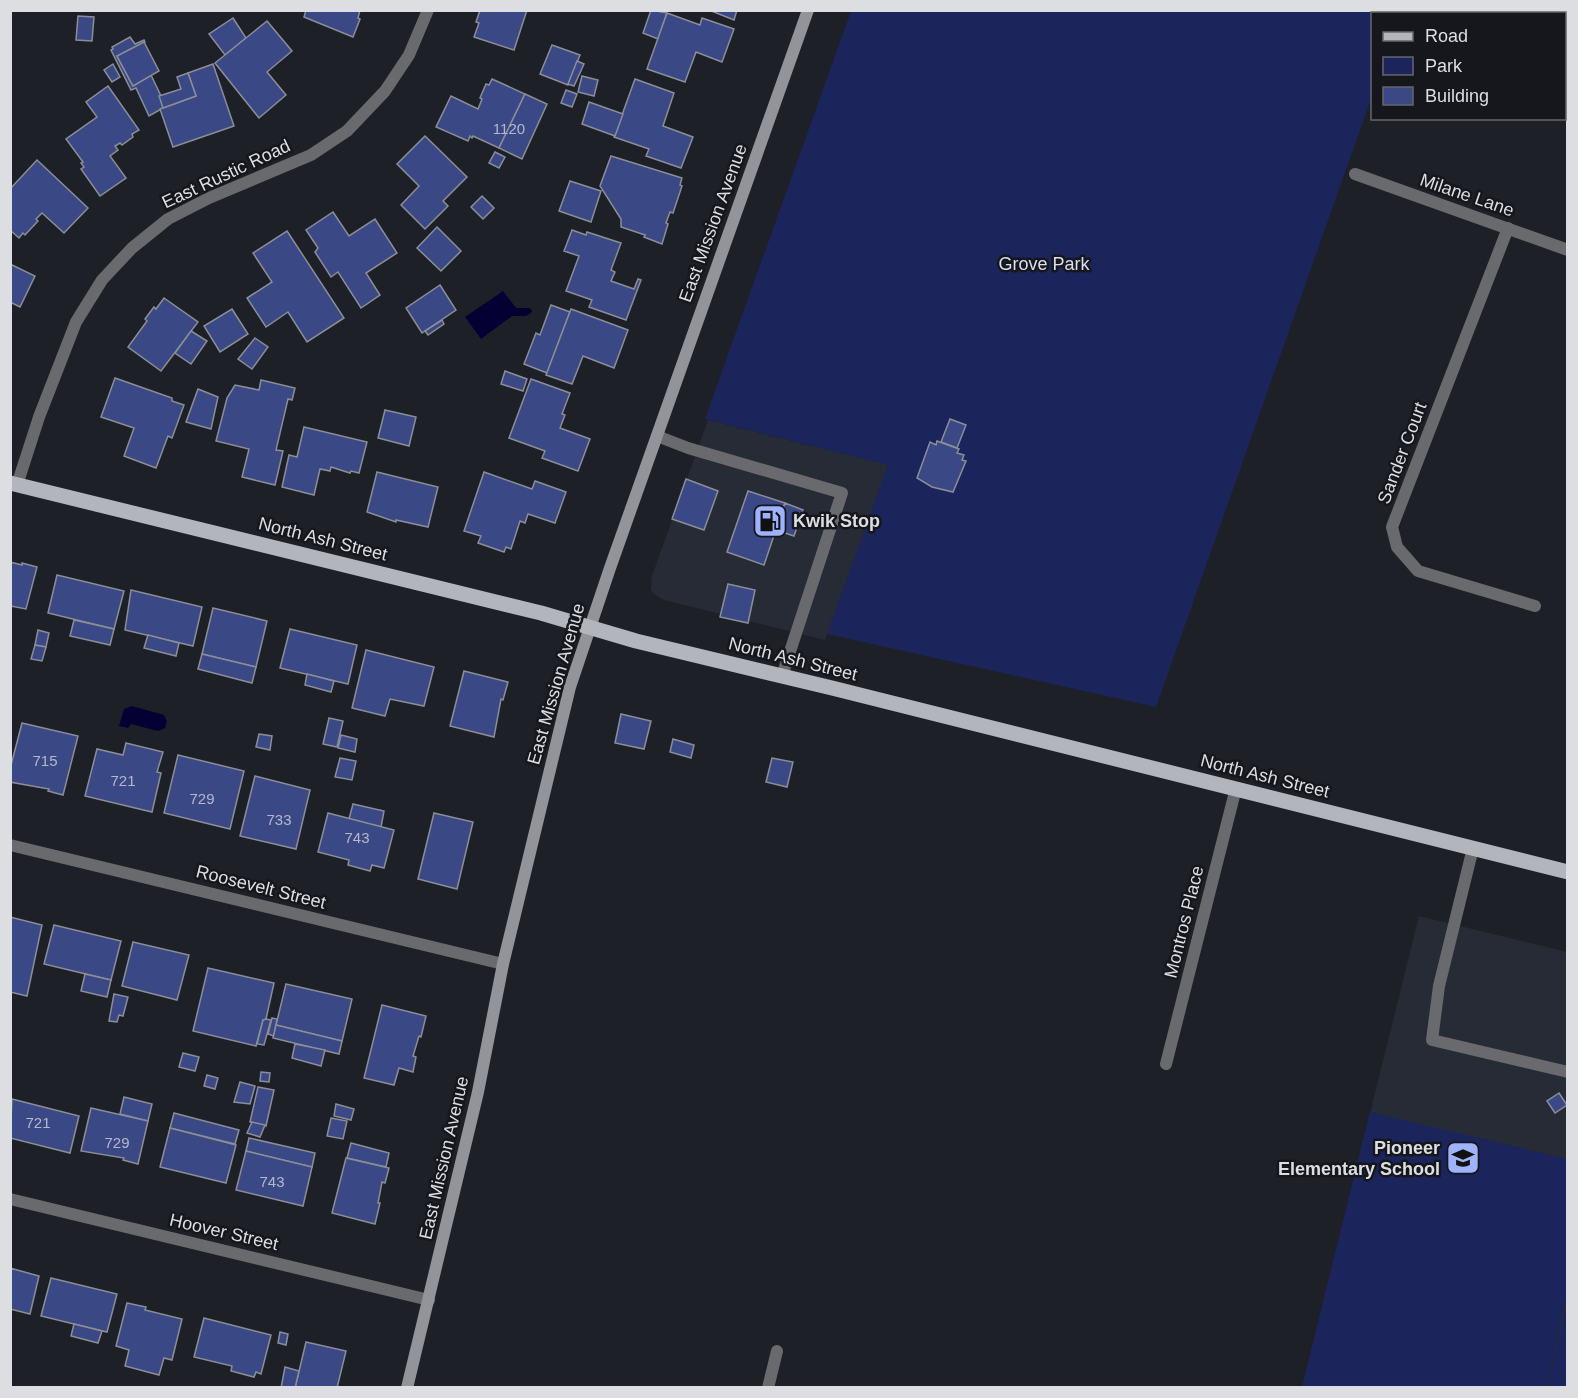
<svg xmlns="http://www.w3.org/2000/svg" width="1578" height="1398" font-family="Arial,sans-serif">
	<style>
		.built { fill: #272b36 }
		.green { fill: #1b255c }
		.water { fill: #040034 }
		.building { fill: #3a4885; stroke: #8b8e96; stroke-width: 1.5 }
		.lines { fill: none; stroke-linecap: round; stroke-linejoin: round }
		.lane { stroke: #696a6e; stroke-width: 12 }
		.street { stroke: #696a6e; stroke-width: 12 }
		.secondary { stroke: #92949a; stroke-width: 12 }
		.primary { stroke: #b2b5bc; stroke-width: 15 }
		.labels { text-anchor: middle; stroke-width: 5; stroke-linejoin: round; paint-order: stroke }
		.number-label { font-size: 15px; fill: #b4b8cb }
		.street-label { font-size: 18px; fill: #dcdee2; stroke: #15171d }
		.park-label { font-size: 18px; fill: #d9dff2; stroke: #15171d }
		.poi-label { font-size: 18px; font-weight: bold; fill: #dcdee2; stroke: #15171d; text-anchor: start }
	</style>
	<rect width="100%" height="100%" fill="#1e2027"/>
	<g class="built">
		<polygon points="708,420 889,465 825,640 664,600 655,595 651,590 652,576"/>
		<polygon points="1419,916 1567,952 1567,1387 1302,1388"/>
	</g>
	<g class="green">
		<polygon points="1383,10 1392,13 1372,14 1372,96 1156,707 827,634 888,465 705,419 851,11"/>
		<polygon points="1370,1112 1567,1159 1567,1297 1546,1387 1302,1387"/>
		<polygon points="1567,1303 1567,1387 1547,1387"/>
	</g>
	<g class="water">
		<polygon points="503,291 516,308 530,308 532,311 530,314 526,316 512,316 481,339 465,317"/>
		<polygon points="132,706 164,715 167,721 165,728 158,731 131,724 128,728 119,726 124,709"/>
	</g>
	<g class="building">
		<polygon points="306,10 360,10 358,18 360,19 353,37 304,17"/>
		<polygon points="480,10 527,10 514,50 474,37 479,23 476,22"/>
		<polygon points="651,10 667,13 658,39 643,33"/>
		<polygon points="709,10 737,10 734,20"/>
		<polygon points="667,13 700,25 702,18 734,29 722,62 696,52 685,82 647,69"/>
		<polygon points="78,16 94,17 92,41 76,40"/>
		<polygon points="233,18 246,38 225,55 209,34"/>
		<polygon points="267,21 292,51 267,72 286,95 259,118 215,63"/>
		<polygon points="130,37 135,44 144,40 145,42 117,56 133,86 151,75 161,96 163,108 149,116 136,88 131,90 111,50 113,49 112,47"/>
		<polygon points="144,42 159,71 133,86 117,56"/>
		<polygon points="552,45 580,55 568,85 540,74"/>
		<polygon points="577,61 584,64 574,86 568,84"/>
		<polygon points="113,64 120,77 112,82 104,70"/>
		<polygon points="213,64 234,126 173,147 160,109 196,96 188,73"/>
		<polygon points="188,73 196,96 163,108 159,96 181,89 177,77"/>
		<polygon points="582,76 598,80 594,96 578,92"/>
		<polygon points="492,79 525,94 499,148 473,136 472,138 470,136 468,141 436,127 451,96 478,109 482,99 480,98 486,84 489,85"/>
		<polygon points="635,79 674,93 663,126 693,137 681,168 646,156 649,149 614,137"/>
		<polygon points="108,86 139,130 132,134 133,137 122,145 120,143 115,146 118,150 110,156 126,178 100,196 81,169 84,167 81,163 83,162 66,139 97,117 86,102"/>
		<polygon points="566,90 577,94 572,107 561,103"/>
		<polygon points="525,94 547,104 522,159 499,148"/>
		<polygon points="589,102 623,114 615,136 582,124"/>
		<polygon points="425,136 467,177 443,201 448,206 425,229 401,205 419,186 397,164"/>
		<polygon points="495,152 505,157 499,168 489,163"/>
		<polygon points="611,156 682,178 680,185 682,186 673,213 670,212 666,223 668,224 662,244 644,237 645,235 621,227 621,219 600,186"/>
		<polygon points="37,160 88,208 64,233 42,213 36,219 38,221 25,235 23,233 19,238 10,230 10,189"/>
		<polygon points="570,181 601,191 591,222 559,211"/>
		<polygon points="482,196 494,208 483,219 471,207"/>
		<polygon points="333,212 349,236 375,219 397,253 366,273 380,295 361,308 338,272 331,277 315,252 318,248 306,230"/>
		<polygon points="437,227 461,251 441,271 417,248"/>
		<polygon points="572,230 586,235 587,232 621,243 611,270 615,272 611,281 634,289 638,279 641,280 626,320 589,307 592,300 566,291 579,256 564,251"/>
		<polygon points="287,231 344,318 307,342 288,312 266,327 247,298 272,282 253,253"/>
		<polygon points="10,264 35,276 20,307 10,302"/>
		<polygon points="440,285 456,310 422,333 406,308"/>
		<polygon points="164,298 198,322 161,371 128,347 147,321 145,319 154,307 156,309"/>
		<polygon points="551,305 570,312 547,373 524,364 536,333 540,335"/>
		<polygon points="232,309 248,334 220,352 204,326"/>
		<polygon points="571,309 628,330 614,368 583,356 572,384 546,375"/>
		<polygon points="442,320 444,324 428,335 425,331"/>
		<polygon points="191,331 207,341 191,364 175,353"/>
		<polygon points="255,338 268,347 252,369 238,359"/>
		<polygon points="505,371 527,379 523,391 501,384"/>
		<polygon points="115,378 172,398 172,401 184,405 172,438 168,436 156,468 124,456 134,428 101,417"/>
		<polygon points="531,379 570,393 562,414 565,415 560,428 590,439 578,471 542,458 545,451 509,438"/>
		<polygon points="261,380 295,388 292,400 288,399 276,450 283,451 275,485 242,477 249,449 216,441 227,398 235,385 259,390"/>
		<polygon points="198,389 218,397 211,429 186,422"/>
		<polygon points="385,410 416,417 409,446 378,438"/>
		<polygon points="950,419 966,425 957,448 941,442"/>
		<polygon points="304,427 367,442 359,473 351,471 350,473 331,467 330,471 320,469 314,495 282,487 289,455 297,457"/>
		<polygon points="937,441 959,449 957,453 964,455 962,460 966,461 953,492 932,487 917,478 930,442 936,445"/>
		<polygon points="377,472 438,487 428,527 396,520 396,522 367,512"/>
		<polygon points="484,472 532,489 535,481 566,492 555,523 528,514 525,523 520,521 511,549 506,547 504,552 478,543 481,536 464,531"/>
		<polygon points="686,479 718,491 704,530 672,519"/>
		<polygon points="748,491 785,503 764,565 727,552"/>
		<polygon points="785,503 803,510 794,536 776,530"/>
		<polygon points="10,562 22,565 22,563 37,567 26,609 10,606"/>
		<polygon points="57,575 124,591 114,629 48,613"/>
		<polygon points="728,584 755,590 748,623 720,617"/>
		<polygon points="131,590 202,607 193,646 125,630"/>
		<polygon points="213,608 267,621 256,667 202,654"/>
		<polygon points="74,620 114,629 110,645 70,636"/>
		<polygon points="290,629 357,645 348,684 280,668"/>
		<polygon points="38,630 49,633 46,647 35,645"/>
		<polygon points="148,635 179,643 176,656 144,648"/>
		<polygon points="35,645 46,647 42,661 31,659"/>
		<polygon points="366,650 434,667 424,706 390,699 385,716 352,708"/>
		<polygon points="202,654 256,667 252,683 198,669"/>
		<polygon points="464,671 508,682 503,700 501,699 494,737 450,726"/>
		<polygon points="307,674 334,681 331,692 305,685"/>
		<polygon points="621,714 651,721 644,749 615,743"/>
		<polygon points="329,718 343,721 337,747 323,744"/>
		<polygon points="22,723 78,736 63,795 48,791 49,789 10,782 10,769"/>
		<polygon points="259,734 272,736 270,750 256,747"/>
		<polygon points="341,735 357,739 355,752 338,748"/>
		<polygon points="673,739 694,745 691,758 670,752"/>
		<polygon points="126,743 163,752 157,772 161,773 152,812 85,796 97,749 123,755"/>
		<polygon points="178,755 244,771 230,829 164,813"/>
		<polygon points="340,758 356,761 352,780 335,777"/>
		<polygon points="772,758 793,762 787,787 766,782"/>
		<polygon points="255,776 310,790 296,849 240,836"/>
		<polygon points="353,804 384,811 381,827 349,819"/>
		<polygon points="328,813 394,830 384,868 372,865 370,871 348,865 349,860 318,852"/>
		<polygon points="434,813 473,822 457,889 418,879"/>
		<polygon points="10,917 42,925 27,996 10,992"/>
		<polygon points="54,925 121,941 111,980 44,964"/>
		<polygon points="133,942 189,955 177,1000 122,986"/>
		<polygon points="208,968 274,983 266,1019 263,1020 256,1046 193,1031"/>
		<polygon points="85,974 111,980 107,997 81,991"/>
		<polygon points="286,984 352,999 342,1041 276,1025"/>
		<polygon points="114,994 128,997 123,1016 119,1015 117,1022 109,1021"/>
		<polygon points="382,1005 426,1016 421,1037 419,1036 413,1056 416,1057 413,1072 399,1068 394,1085 364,1078"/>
		<polygon points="272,1018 277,1019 274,1036 268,1034"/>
		<polygon points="266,1019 271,1020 264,1045 257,1044 263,1020"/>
		<polygon points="276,1025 342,1041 339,1054 273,1038"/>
		<polygon points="295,1044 325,1050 321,1066 292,1058"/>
		<polygon points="183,1053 199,1057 195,1071 179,1067"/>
		<polygon points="261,1072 270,1073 269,1082 260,1081"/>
		<polygon points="207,1075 218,1078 215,1089 204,1086"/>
		<polygon points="240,1082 255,1086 250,1104 234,1102"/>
		<polygon points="258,1087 274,1090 266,1126 250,1122"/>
		<polygon points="1559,1093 1567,1105 1555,1113 1547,1101"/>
		<polygon points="124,1097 152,1104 148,1121 120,1114"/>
		<polygon points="12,1099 79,1116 70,1153 10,1138"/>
		<polygon points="336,1104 354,1109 351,1120 334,1116"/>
		<polygon points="91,1108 148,1121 138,1164 123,1160 124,1158 81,1151"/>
		<polygon points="174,1113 239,1130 235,1144 170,1128"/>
		<polygon points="331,1118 347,1121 343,1139 327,1136"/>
		<polygon points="252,1122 265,1125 260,1137 247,1133"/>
		<polygon points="170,1128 236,1145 226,1183 160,1167"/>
		<polygon points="249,1138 315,1153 312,1167 246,1151"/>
		<polygon points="351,1143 389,1153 386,1167 347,1158"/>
		<polygon points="246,1151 312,1167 303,1206 236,1190"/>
		<polygon points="346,1158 389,1168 385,1183 382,1182 378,1203 380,1203 375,1224 332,1213"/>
		<polygon points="10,1268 39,1276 30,1314 10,1309"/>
		<polygon points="51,1278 117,1294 107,1332 41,1316"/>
		<polygon points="127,1303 146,1307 145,1310 182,1319 172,1360 164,1358 159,1375 125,1366 129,1350 116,1346"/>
		<polygon points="204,1318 271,1335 261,1374 256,1372 254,1377 231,1371 232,1366 194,1357"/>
		<polygon points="74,1324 102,1331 98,1343 71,1336"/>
		<polygon points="280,1332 288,1334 286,1345 278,1343"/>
		<polygon points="306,1342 346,1351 337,1388 295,1388"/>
		<polygon points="285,1367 299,1371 295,1388 281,1388"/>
	</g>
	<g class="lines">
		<g class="lane">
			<polyline points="657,436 688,448 842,493 782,676"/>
			<polyline points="1473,848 1439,986 1432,1040 1568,1072"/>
		</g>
		<g class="street">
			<polyline points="1355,174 1568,250"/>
			<polyline points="1508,228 1392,527 1397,547 1418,571 1535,606"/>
			<polyline points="17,485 39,417 76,322 102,280 132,248 168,219 209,198 311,155 347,131 385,91 409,55 428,10"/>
			<polyline points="10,845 503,964"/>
			<polyline points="1166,1064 1236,788"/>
			<polyline points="10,1199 429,1300"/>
			<polyline points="768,1388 777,1351"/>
		</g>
		<polyline class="secondary" points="407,1388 478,1092 503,964 570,687 610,568 808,10"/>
		<polyline class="primary" points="10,483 541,613 636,641 832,688 1568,872"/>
	</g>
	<defs>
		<symbol id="fuel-square" viewBox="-11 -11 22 22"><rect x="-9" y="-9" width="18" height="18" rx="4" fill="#9fb3fd" stroke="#15171d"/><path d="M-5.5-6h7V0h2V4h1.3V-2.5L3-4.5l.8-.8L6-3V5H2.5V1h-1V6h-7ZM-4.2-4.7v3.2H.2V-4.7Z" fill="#111"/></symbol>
		<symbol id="school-square" viewBox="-11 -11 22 22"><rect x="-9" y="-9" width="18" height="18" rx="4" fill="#9fb3fd" stroke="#15171d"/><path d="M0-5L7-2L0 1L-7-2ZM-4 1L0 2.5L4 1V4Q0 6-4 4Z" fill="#111"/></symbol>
	</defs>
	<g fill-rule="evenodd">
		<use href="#fuel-square" x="751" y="502" width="38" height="38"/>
		<use href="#school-square" x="1444" y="1139" width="38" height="38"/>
	</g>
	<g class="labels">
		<g class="number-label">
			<text x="509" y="134">1120</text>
			<text x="45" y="766">715</text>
			<text x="123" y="786">721</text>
			<text x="202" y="804">729</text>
			<text x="279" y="825">733</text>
			<text x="357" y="843">743</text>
			<text x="38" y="1128">721</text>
			<text x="117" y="1148">729</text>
			<text x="272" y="1187">743</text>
		</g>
		<g class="street-label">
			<text transform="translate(226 174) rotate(-25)" y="6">East Rustic Road</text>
			<text transform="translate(1467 195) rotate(19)" y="6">Milane Lane</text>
			<text transform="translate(713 223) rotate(-70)" y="6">East Mission Avenue</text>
			<text transform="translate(1402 453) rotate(-69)" y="6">Sander Court</text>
			<text transform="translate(323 539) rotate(14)" y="6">North Ash Street</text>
			<text transform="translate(793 659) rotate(14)" y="6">North Ash Street</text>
			<text transform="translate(556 684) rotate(-74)" y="6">East Mission Avenue</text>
			<text transform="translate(1265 776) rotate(14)" y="6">North Ash Street</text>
			<text transform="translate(261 887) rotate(14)" y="6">Roosevelt Street</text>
			<text transform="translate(1184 922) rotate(-76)" y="6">Montros Place</text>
			<text transform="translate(444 1158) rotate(-77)" y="6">East Mission Avenue</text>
			<text transform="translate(224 1232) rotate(13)" y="6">Hoover Street</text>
		</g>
		<g class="park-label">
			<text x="1044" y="270">Grove Park</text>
		</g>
		<g class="poi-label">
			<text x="793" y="527">Kwik Stop</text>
			<text x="1440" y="1154" text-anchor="end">Pioneer<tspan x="1440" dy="21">Elementary School</tspan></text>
		</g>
	</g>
	<rect width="1578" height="1398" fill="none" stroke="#dcdee2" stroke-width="24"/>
	<rect x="1371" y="12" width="195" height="108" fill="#15171d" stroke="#65676c" stroke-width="1.5"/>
	<rect x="1383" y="32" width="30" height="9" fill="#b2b5bc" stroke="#65676c" stroke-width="1.5"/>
	<text x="1425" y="42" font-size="18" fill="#dcdee2">Road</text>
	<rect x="1383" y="57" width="30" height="18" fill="#1b255c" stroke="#65676c" stroke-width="1.5"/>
	<text x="1425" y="72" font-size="18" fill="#dcdee2">Park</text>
	<rect x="1383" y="87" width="30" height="18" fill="#3a4885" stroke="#65676c" stroke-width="1.5"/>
	<text x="1425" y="102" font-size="18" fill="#dcdee2">Building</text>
</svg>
